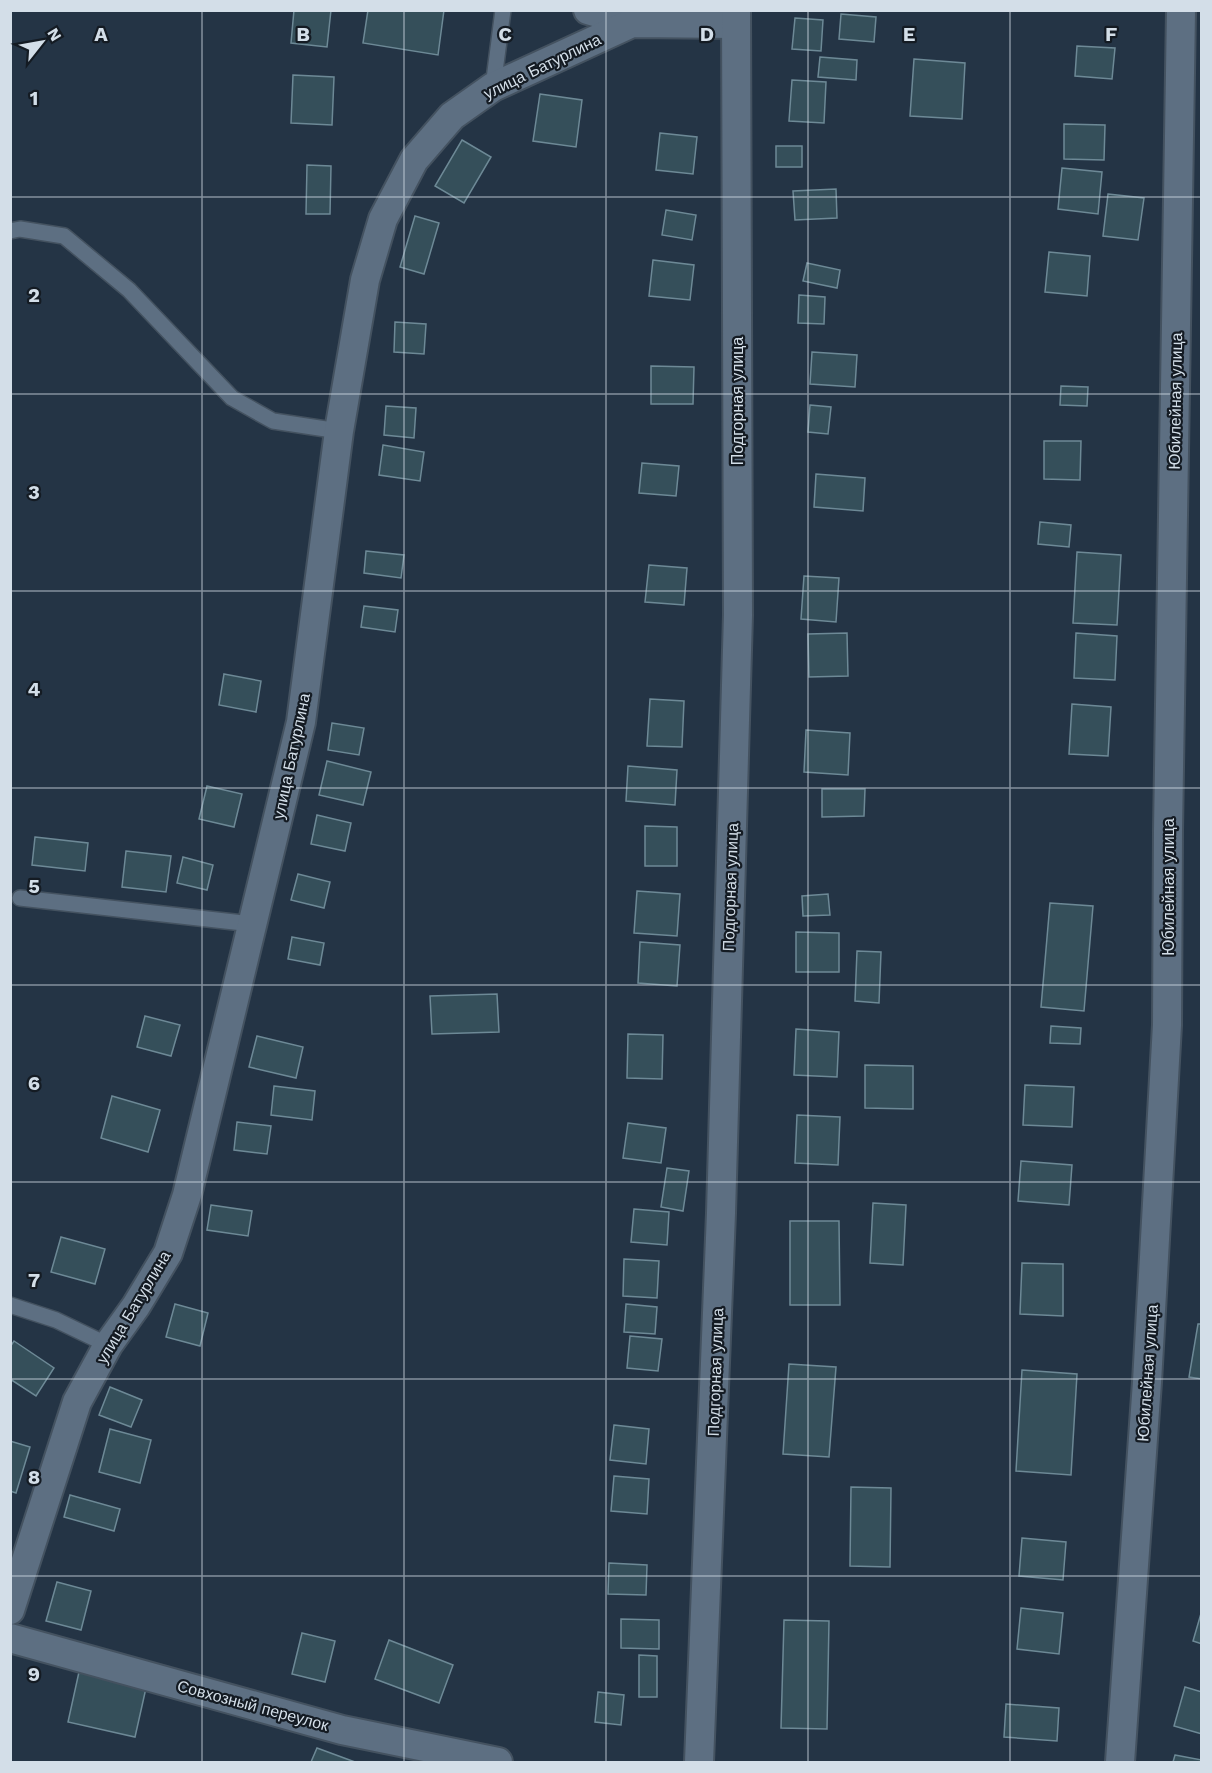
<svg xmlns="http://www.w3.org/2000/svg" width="1212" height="1773" font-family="'Work Sans',sans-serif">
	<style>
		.building { fill: #354f5a; stroke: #6d8996; stroke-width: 1.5 }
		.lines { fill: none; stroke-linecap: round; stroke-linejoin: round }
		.service-casing { stroke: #445260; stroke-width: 18 }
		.minor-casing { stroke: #445260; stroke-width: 32 }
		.service { stroke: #5d6f82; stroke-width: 15 }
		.minor { stroke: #5d6f82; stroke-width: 28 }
		.grid { fill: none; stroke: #d3dee8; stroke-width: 1.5; stroke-opacity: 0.55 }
		.labels { text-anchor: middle; stroke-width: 4.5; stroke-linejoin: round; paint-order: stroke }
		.street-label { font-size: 16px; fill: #d3dee8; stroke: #141b23 }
		.grid-label { font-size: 20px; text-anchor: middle; font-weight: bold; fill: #d3dee8; stroke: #141b23; stroke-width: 4.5; stroke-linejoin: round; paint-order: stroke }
	</style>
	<rect width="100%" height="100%" fill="#243445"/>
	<g class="building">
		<polygon points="294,10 331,10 327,47 291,43"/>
		<polygon points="368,10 444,10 438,55 363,43"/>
		<polygon points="841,14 876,17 874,42 839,39"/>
		<polygon points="795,18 823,20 821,51 792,49"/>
		<polygon points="1077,46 1115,48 1112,79 1075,76"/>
		<polygon points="820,57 857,60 856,80 818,77"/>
		<polygon points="914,59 965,63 962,119 910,116"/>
		<polygon points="293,75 334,77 332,125 291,123"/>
		<polygon points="792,80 826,82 824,123 789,121"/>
		<polygon points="540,94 582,100 576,147 533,141"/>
		<polygon points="1064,124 1105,125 1104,160 1064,159"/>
		<polygon points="660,133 697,137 693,174 656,170"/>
		<polygon points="462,140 491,157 464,203 435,186"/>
		<rect x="776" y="146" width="26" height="21"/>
		<polygon points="307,165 331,166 330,214 306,214"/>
		<polygon points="1062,168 1102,172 1098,214 1058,209"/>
		<polygon points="836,189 837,218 795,220 793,191"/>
		<polygon points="1108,194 1144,198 1138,240 1103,236"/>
		<polygon points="666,210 696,215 692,240 662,235"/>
		<polygon points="415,216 439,223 424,274 400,267"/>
		<polygon points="1049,252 1090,256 1087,296 1045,292"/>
		<polygon points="653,260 694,265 690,300 649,296"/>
		<polygon points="807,263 840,270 837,288 803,281"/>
		<polygon points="799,295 825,297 824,324 798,323"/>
		<polygon points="395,322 426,324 424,354 394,352"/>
		<polygon points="812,352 857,355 855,387 810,384"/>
		<polygon points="651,366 694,367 693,404 651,404"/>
		<polygon points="1061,386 1088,387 1087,406 1060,405"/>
		<polygon points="810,405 831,407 828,434 808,432"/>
		<polygon points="386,406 416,408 414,438 384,435"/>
		<polygon points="1044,441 1081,441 1080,480 1044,479"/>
		<polygon points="383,445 424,452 420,481 379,475"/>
		<polygon points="642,463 679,466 676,496 639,493"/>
		<polygon points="816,474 865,478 863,511 814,507"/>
		<polygon points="1040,522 1071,525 1069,547 1038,544"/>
		<polygon points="366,551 404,555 401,578 364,573"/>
		<polygon points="1077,552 1121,555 1117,625 1073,623"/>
		<polygon points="649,565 687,568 684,605 645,602"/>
		<polygon points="804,576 839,578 836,622 801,619"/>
		<polygon points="364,606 398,610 395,632 361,627"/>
		<polygon points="847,633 848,676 809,677 808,634"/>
		<polygon points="1076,633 1117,636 1115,680 1074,678"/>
		<polygon points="224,674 261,681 256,712 219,705"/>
		<polygon points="650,699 684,701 682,747 647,746"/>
		<polygon points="1072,704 1111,707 1108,756 1069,754"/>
		<polygon points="332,723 364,728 359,755 328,750"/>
		<polygon points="806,730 850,733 848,775 804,772"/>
		<polygon points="327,761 371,772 363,805 319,795"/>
		<polygon points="628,766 677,770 675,805 626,801"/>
		<polygon points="207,786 242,794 234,827 199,819"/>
		<polygon points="822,789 865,789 864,816 822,817"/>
		<polygon points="317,815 351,823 345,851 311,844"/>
		<polygon points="645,826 677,827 677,866 645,866"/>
		<polygon points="35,837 88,843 85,871 32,865"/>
		<polygon points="126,851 171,856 166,892 122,887"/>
		<polygon points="183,857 213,865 207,890 177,883"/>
		<polygon points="298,874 330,882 324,908 291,900"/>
		<polygon points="637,891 680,894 677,936 634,933"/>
		<polygon points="828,894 830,915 803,916 802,896"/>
		<polygon points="1050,903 1093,906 1084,1011 1041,1007"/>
		<polygon points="796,932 839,933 839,972 796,972"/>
		<polygon points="292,937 324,943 320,965 288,959"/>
		<polygon points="640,942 680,945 677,986 638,983"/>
		<polygon points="857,951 881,952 879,1003 855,1001"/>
		<polygon points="497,994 499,1032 432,1034 430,996"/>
		<polygon points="145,1016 180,1025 171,1056 137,1047"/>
		<polygon points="1051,1026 1081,1028 1080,1044 1050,1043"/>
		<polygon points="796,1029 839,1032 837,1077 794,1075"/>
		<polygon points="628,1034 663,1035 662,1079 627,1078"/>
		<polygon points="257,1036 303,1047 296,1078 249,1067"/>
		<polygon points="865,1065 913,1066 913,1109 865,1108"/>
		<polygon points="1025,1085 1074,1087 1072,1127 1023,1125"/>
		<polygon points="274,1086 315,1091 312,1120 271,1115"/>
		<polygon points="112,1096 160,1110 148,1152 101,1138"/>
		<polygon points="797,1115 840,1117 838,1165 795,1163"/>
		<polygon points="237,1122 271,1126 267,1154 234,1150"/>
		<polygon points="628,1123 666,1128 661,1163 623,1158"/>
		<polygon points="1021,1161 1072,1165 1069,1205 1018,1201"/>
		<polygon points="667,1168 689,1171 683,1211 661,1207"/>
		<polygon points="873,1203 906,1205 903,1265 870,1263"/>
		<polygon points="211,1205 252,1211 248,1236 207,1230"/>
		<polygon points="634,1209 669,1212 667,1245 631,1242"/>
		<polygon points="790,1221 839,1221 840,1305 790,1305"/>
		<polygon points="61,1237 105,1249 95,1284 51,1272"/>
		<polygon points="624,1259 659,1261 657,1298 623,1296"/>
		<polygon points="1022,1263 1063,1264 1063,1316 1020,1314"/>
		<polygon points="175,1304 208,1313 200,1346 166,1337"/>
		<polygon points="626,1304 657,1307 655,1334 624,1332"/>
		<polygon points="1198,1324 1202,1324 1202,1379 1189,1377"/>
		<polygon points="630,1336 662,1339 658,1371 627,1368"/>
		<polygon points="14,1341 54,1368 36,1396 10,1379 10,1347"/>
		<polygon points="789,1364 836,1367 829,1457 783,1454"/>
		<polygon points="1022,1370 1077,1374 1071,1475 1016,1471"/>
		<polygon points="110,1387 142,1400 131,1427 99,1415"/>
		<polygon points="614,1425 649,1429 646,1464 610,1460"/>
		<polygon points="110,1429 151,1440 140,1483 99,1472"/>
		<polygon points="10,1441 30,1447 16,1493 10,1491"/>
		<polygon points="614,1476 649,1479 647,1514 611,1511"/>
		<polygon points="851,1487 891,1488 890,1567 850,1566"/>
		<polygon points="70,1495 120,1509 114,1531 64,1517"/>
		<polygon points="1022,1538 1066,1542 1063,1580 1019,1576"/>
		<polygon points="609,1563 647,1565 646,1595 608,1594"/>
		<polygon points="57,1582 91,1591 81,1630 46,1621"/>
		<polygon points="1021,1608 1063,1613 1059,1654 1017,1649"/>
		<polygon points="1202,1610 1202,1644 1193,1641"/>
		<polygon points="621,1619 659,1620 659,1649 621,1648"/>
		<polygon points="784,1620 829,1621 827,1729 781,1728"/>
		<polygon points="302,1633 335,1641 325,1682 292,1674"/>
		<polygon points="389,1640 453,1665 439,1703 375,1679"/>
		<polygon points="639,1655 657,1656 657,1697 639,1697"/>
		<polygon points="79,1672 146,1688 135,1737 68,1722"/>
		<polygon points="1185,1687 1202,1692 1202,1734 1174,1726"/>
		<polygon points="598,1692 624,1695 621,1725 595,1722"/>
		<polygon points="1006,1704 1059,1708 1057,1741 1004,1737"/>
		<polygon points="317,1748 355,1762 311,1762"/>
		<polygon points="1175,1755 1202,1760 1202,1762 1173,1762"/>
	</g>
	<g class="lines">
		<defs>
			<g id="service">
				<polyline points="493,87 503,10"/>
				<polyline points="10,231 20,229 64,236 129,290 232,398 273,421 339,431"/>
				<polyline points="20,898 252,924"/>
				<polyline points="10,1305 56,1320 108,1345"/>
			</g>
			<g id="minor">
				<polyline points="588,10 632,23"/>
				<polyline points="10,1610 77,1402 108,1345 136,1306 168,1253 187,1195 301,722 339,431 365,280 383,219 414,160 452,116 493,87 632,23 735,24"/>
				<polyline points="10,1638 342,1730 498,1762"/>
				<polyline points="699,1762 721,1213 738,615 736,10"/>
				<polyline points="1120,1762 1147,1382 1167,1025 1168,831 1181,10"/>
			</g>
		</defs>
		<use href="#service" class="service-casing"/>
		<use href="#minor" class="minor-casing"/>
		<use href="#service" class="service"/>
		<use href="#minor" class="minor"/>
	</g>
	<path class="grid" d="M202,10V1762M404,10V1762M606,10V1762M808,10V1762M1010,10V1762M10,197H1202M10,394H1202M10,591H1202M10,788H1202M10,985H1202M10,1182H1202M10,1379H1202M10,1576H1202"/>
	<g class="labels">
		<g class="street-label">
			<text transform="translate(542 66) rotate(-26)" y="6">улица Батурлина</text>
			<text transform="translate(737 401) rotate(-90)" y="6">Подгорная улица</text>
			<text transform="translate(1175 401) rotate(-89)" y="6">Юбилейная улица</text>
			<text transform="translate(291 756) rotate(-78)" y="6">улица Батурлина</text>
			<text transform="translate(730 887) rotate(-88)" y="6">Подгорная улица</text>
			<text transform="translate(1168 887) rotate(-90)" y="6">Юбилейная улица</text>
			<text transform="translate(133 1307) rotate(-59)" y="6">улица Батурлина</text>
			<text transform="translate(715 1372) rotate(-88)" y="6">Подгорная улица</text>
			<text transform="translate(1147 1373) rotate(-86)" y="6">Юбилейная улица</text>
			<text transform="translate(253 1705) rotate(15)" y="6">Совхозный переулок</text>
		</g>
	</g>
	<g class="grid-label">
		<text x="101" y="41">A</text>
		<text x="303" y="41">B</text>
		<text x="505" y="41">C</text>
		<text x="707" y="41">D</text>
		<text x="909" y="41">E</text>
		<text x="1111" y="41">F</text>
		<text x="34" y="105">1</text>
		<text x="34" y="302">2</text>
		<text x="34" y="499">3</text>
		<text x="34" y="696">4</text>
		<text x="34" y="893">5</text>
		<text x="34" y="1090">6</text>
		<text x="34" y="1287">7</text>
		<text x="34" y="1484">8</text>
		<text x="34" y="1681">9</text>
	</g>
	<rect width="1212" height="1773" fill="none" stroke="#d3dee8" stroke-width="24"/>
	<g transform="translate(42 42) rotate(59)" stroke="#141b23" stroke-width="4.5" paint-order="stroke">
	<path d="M0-4.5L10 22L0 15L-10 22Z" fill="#d3dee8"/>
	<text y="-9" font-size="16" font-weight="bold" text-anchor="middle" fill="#d3dee8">N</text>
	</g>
</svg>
